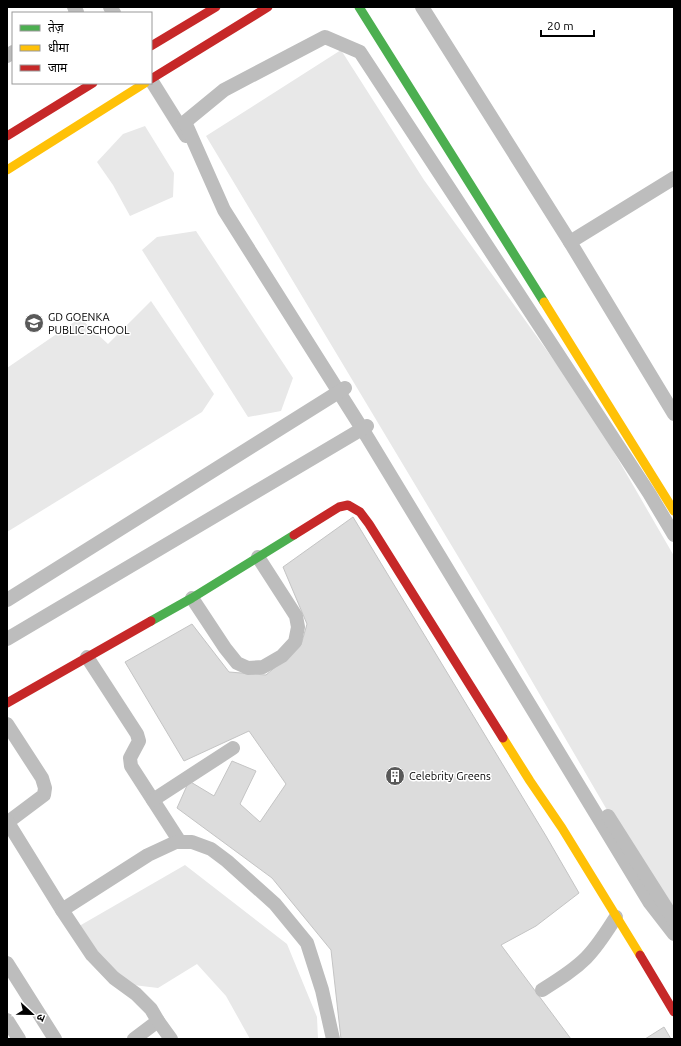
<svg xmlns="http://www.w3.org/2000/svg" width="681" height="1046" font-family="Ubuntu,'Noto Sans Devanagari',sans-serif">
	<style>
		.green { fill: #e8e8e8 }
		.building { fill: #dcdcdc; stroke: #c4c4c4 }
		.lines { fill: none; stroke-linecap: round; stroke-linejoin: round }
		.street { stroke: #bdbdbd; stroke-width: 14 }
		.fast { stroke: #4caf50; stroke-width: 9 }
		.slow { stroke: #ffc107; stroke-width: 9 }
		.jam { stroke: #c62828; stroke-width: 9 }
		.labels { text-anchor: middle; stroke-width: 3; stroke-linejoin: round; paint-order: stroke }
		.poi-label { font-size: 11px; fill: #000; stroke: #fff; text-anchor: start }
	</style>
	<rect width="100%" height="100%" fill="#fff"/>
	<g class="green">
		<polygon points="341,50 424,180 589,409 674,556 674,925 501,628 206,136"/>
		<polygon points="145,126 174,173 173,197 130,216 113,185 97,162 123,134"/>
		<polygon points="196,231 293,378 281,411 248,417 142,250 157,237"/>
		<polygon points="151,301 214,394 202,412 7,532 7,368 80,318 108,344"/>
		<polygon points="185,865 287,944 317,1017 318,1039 250,1039 226,996 197,964 158,988 109,982 74,929"/>
	</g>
	<g class="building">
		<polygon points="353,517 546,836 579,893 536,926 501,945 571,1039 341,1039 331,950 272,878 177,808 189,781 214,796 232,761 256,771 240,804 260,822 286,784 249,731 184,761 125,662 192,624 229,672 266,675 301,645 307,624 283,567"/>
		<polygon points="664,1027 671,1039 645,1039"/>
	</g>
	<g class="lines">
		<g class="street">
			<polyline points="74,7 77,12 75,13"/>
			<polyline points="110,7 114,13"/>
			<polyline points="422,7 570,242 674,414"/>
			<polyline points="7,56 13,52"/>
			<polyline points="151,80 186,136"/>
			<polyline points="570,242 674,178"/>
			<polyline points="674,535 649,493 360,52 325,37 224,90 185,122 224,210 366,435 650,903 674,934"/>
			<polyline points="192,598 225,648 237,663 248,668 263,667 282,656 295,642 298,627 296,616 258,557"/>
			<polyline points="7,600 345,388"/>
			<polyline points="7,639 367,426"/>
			<polyline points="87,657 137,734 139,741 130,758 131,766 180,842"/>
			<polyline points="7,724 42,778 45,788 44,795 8,822"/>
			<polyline points="153,800 233,748"/>
			<polyline points="608,816 674,920"/>
			<polyline points="7,821 62,910"/>
			<polyline points="7,963 55,1039"/>
			<path d="M542,990C558,980 573,971 586,958C598,946 607,931 616,917"/>
			<polyline points="7,1020 19,1039"/>
			<polyline points="134,1039 158,1021"/>
			<polyline points="171,1039 158,1021 151,1009 136,994 114,978 92,955 62,910 148,855 176,842 192,842 211,849 227,861 275,904 307,943 322,990 333,1039"/>
		</g>
		<g class="fast">
			<polyline points="359,7 544,302"/>
			<polyline points="151,621 192,598 294,535"/>
		</g>
		<g class="slow">
			<polyline points="7,170 145,83"/>
			<polyline points="544,302 674,511"/>
			<polyline points="503,738 530,781 562,828 640,955"/>
		</g>
		<g class="jam">
			<polyline points="151,46 216,7"/>
			<polyline points="151,79 268,7"/>
			<polyline points="7,136 93,83"/>
			<polyline points="294,535 339,507 348,505 360,512 369,524 503,738"/>
			<polyline points="7,703 151,621"/>
			<polyline points="640,955 674,1012"/>
		</g>
	</g>
	<defs>
		<symbol id="school-disc" viewBox="-11 -11 22 22"><circle r="9.5" fill="#595959" stroke="#fff"/><path d="M0-5L7-2L0 1L-7-2ZM-4 1L0 2.5L4 1V4Q0 6-4 4Z" fill="#fff"/></symbol>
		<symbol id="building-disc" viewBox="-11 -11 22 22"><circle r="9.5" fill="#595959" stroke="#fff"/><path d="M-4-6H4V6H1V3H-1V6H-4ZM-2.5-4.3h1.7v1.8h-1.7ZM.8-4.3h1.7v1.8H.8ZM-2.5-1h1.7V.8h-1.7ZM.8-1h1.7V.8H.8Z" fill="#fff"/></symbol>
	</defs>
	<g fill-rule="evenodd">
		<use href="#school-disc" x="23" y="312" width="22" height="22"/>
		<use href="#building-disc" x="384" y="765" width="22" height="22"/>
	</g>
	<g class="labels">
		<g class="poi-label">
			<text x="48" y="321">GD GOENKA<tspan x="48" dy="13">PUBLIC SCHOOL</tspan></text>
			<text x="409" y="780">Celebrity Greens</text>
		</g>
	</g>
	<rect width="681" height="1046" fill="none" stroke="#000000" stroke-width="16"/>
	<rect x="12" y="12" width="140" height="72" fill="#ffffff" stroke="#999999"/>
	<rect x="20" y="25" width="20" height="6" fill="#4caf50" stroke="#999999"/>
	<text x="48" y="32" font-size="12" fill="#000000">तेज़</text>
	<rect x="20" y="45" width="20" height="6" fill="#ffc107" stroke="#999999"/>
	<text x="48" y="52" font-size="12" fill="#000000">धीमा</text>
	<rect x="20" y="65" width="20" height="6" fill="#c62828" stroke="#999999"/>
	<text x="48" y="72" font-size="12" fill="#000000">जाम</text>
	<g transform="translate(32 1014) rotate(112)" stroke="#ffffff" stroke-width="3" paint-order="stroke">
	<path d="M0-3L7 15L0 10L-7 15Z" fill="#000000"/>
	<text y="-6" font-size="11" font-weight="bold" text-anchor="middle" fill="#000000">उ</text>
	</g>
	<path d="M541 30v6h53v-6" fill="none" stroke="#000000" stroke-width="2"/>
	<text x="547" y="30" font-size="12" fill="#000000" stroke="#ffffff" stroke-width="3" paint-order="stroke">20 m</text>
</svg>
